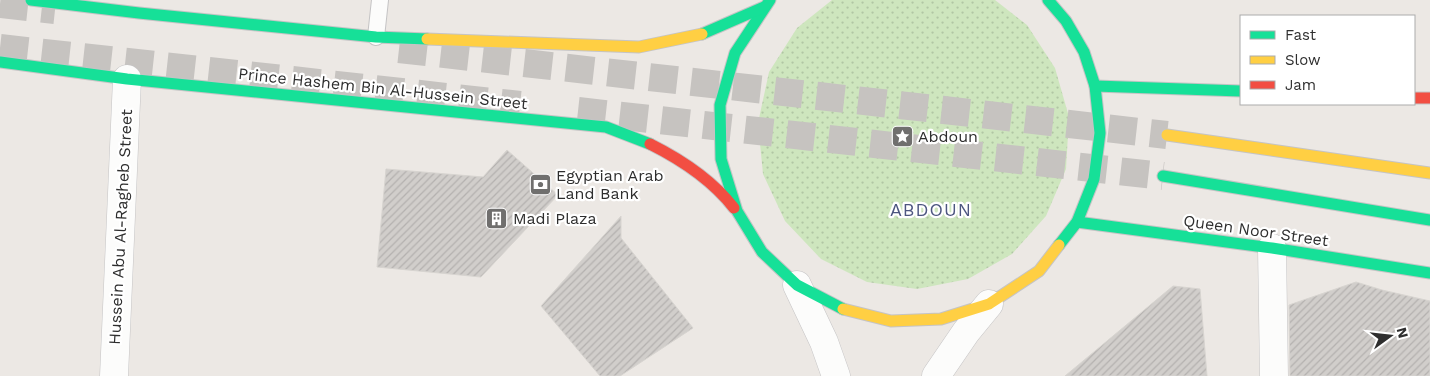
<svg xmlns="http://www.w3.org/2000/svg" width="1430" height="376" font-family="'Work Sans',sans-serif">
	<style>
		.grass { fill: url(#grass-dots) }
		.building { fill: url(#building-hatch); stroke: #d7d4d0 }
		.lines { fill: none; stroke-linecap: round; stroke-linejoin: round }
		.highway-tunnel { stroke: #c6c3c0; stroke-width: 28; stroke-dasharray: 28 14; stroke-linecap: butt }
		.lane-casing { stroke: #c5c4c5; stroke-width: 18 }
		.street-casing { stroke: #c5c4c5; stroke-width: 29 }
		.fast-casing { stroke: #c5c4c5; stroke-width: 13 }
		.slow-casing { stroke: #c5c4c5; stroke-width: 13 }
		.jam-casing { stroke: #c5c4c5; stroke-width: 13 }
		.lane { stroke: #fcfcfb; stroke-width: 16 }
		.street { stroke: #fcfcfb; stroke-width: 28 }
		.fast { stroke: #16e098; stroke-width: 11 }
		.slow { stroke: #ffcf43; stroke-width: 11 }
		.jam { stroke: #f24e42; stroke-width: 11 }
		.labels { text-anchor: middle; stroke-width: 4.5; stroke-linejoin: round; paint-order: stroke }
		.street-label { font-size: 16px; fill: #2e2e2e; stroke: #fff }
		.poi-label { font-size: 16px; fill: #2e2e2e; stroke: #fff; text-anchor: start }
		.neighbourhood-label { font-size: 18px; letter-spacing: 1px; fill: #4d5680; stroke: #fff }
	</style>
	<defs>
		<pattern id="grass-dots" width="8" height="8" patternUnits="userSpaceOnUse" patternTransform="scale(1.25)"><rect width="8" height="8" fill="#cee6be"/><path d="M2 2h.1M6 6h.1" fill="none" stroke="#b1c6a4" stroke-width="1.8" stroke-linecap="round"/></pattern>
		<pattern id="building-hatch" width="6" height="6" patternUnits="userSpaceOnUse" patternTransform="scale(1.25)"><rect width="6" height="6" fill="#d1cecb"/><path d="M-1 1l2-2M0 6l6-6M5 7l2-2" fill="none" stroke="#b4b1af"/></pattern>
	</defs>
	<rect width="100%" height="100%" fill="#ece8e4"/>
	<polygon class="grass" points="832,0 995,0 1027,25 1055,68 1069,117 1066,169 1046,216 1012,254 968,279 917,289 867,282 821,259 785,221 763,174 758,123 769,72 797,28"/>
	<g class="building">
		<polygon points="507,150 558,195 481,277 377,267 386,169 483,177"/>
		<polygon points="621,216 621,238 693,328 620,376 600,376 541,306"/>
		<polygon points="1356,282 1382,290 1430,301 1430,376 1290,376 1289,305"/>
		<polygon points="1173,286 1200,289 1207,376 1065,376"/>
	</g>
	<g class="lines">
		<g class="highway-tunnel">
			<polyline points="0,4 55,10"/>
			<polyline points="0,48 520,105"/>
			<polyline points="399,49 1167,135"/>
			<polyline points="578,111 1163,176"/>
		</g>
		<defs>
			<polyline id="lane" points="376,37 380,0"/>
			<g id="street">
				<polyline points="1272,248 1274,376"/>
				<polyline points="797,285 824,342 836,376"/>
				<polyline points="114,376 127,79"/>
				<polyline points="936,376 966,332 989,304"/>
			</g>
			<g id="fast">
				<polyline points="31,0 139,13 376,37 427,39"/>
				<polyline points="770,0 735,53 720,105 721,159 737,211 762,252 797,285 843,309"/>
				<polyline points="1048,0 1066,21 1084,52 1095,86 1100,133 1094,179 1077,222 1059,245"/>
				<polyline points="702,34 764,7"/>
				<polyline points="0,62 127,79 606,127 650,144"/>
				<polyline points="1095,86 1241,91"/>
				<polyline points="1163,176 1430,220"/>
				<polyline points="1077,222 1272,248 1430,273"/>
			</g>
			<g id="slow">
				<polyline points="427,39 639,47 702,34"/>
				<polyline points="1167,135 1430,173"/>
				<polyline points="843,309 891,321 941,319 989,304 1039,271 1059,245"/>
			</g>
			<g id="jam">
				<polyline points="1414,98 1430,98"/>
				<path d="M650,144C680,159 713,181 734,208"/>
			</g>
		</defs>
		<use href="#lane" class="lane-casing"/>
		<use href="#street" class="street-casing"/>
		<use href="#fast" class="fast-casing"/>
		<use href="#slow" class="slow-casing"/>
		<use href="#jam" class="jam-casing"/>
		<use href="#lane" class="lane"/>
		<use href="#street" class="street"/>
		<use href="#fast" class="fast"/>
		<use href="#slow" class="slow"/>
		<use href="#jam" class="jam"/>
	</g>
	<defs>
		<symbol id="sight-square" viewBox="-11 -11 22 22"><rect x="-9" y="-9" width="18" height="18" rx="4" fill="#706f6e" stroke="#fff"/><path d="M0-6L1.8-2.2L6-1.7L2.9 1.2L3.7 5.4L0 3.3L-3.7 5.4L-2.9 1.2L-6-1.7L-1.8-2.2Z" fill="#fff"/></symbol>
		<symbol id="bank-square" viewBox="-11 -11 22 22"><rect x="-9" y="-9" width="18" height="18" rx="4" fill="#706f6e" stroke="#fff"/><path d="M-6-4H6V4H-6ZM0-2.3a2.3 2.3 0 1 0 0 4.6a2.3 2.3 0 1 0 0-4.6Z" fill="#fff"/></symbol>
		<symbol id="building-square" viewBox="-11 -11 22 22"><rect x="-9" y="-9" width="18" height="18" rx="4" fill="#706f6e" stroke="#fff"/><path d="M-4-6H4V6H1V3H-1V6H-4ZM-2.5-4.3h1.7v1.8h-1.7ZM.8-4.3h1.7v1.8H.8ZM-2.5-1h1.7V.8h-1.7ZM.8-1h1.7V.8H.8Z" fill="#fff"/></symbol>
	</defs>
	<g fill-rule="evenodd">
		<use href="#sight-square" x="890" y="124" width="25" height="25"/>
		<use href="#bank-square" x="528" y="172" width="25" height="25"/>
		<use href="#building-square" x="484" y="206" width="25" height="25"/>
	</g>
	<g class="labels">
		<g class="street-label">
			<text transform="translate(383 88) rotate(6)" y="6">Prince Hashem Bin Al-Hussein Street</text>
			<text transform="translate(120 227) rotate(-87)" y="6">Hussein Abu Al-Ragheb Street</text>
			<text transform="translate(1256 230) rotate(8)" y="6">Queen Noor Street</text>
		</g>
		<g class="poi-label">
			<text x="918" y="142">Abdoun</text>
			<text x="556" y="181">Egyptian Arab<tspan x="556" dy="18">Land Bank</tspan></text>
			<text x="513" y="224">Madi Plaza</text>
		</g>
		<g class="neighbourhood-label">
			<text x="931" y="216">ABDOUN</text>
		</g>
	</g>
	<rect x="1240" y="15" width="175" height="90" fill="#ffffff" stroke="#ababab"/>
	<rect x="1250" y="31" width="25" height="8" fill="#16e098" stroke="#ababab"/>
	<text x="1285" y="40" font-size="15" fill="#2e2e2e">Fast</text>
	<rect x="1250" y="56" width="25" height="8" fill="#ffcf43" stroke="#ababab"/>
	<text x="1285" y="65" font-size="15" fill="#2e2e2e">Slow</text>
	<rect x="1250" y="81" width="25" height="8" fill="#f24e42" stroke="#ababab"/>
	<text x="1285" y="90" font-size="15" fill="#2e2e2e">Jam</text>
	<g transform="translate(1390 336) rotate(75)" stroke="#ffffff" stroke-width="4" paint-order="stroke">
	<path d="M0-4L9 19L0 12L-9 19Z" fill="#2e2e2e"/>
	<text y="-8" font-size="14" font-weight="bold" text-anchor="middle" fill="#2e2e2e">N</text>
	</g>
</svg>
